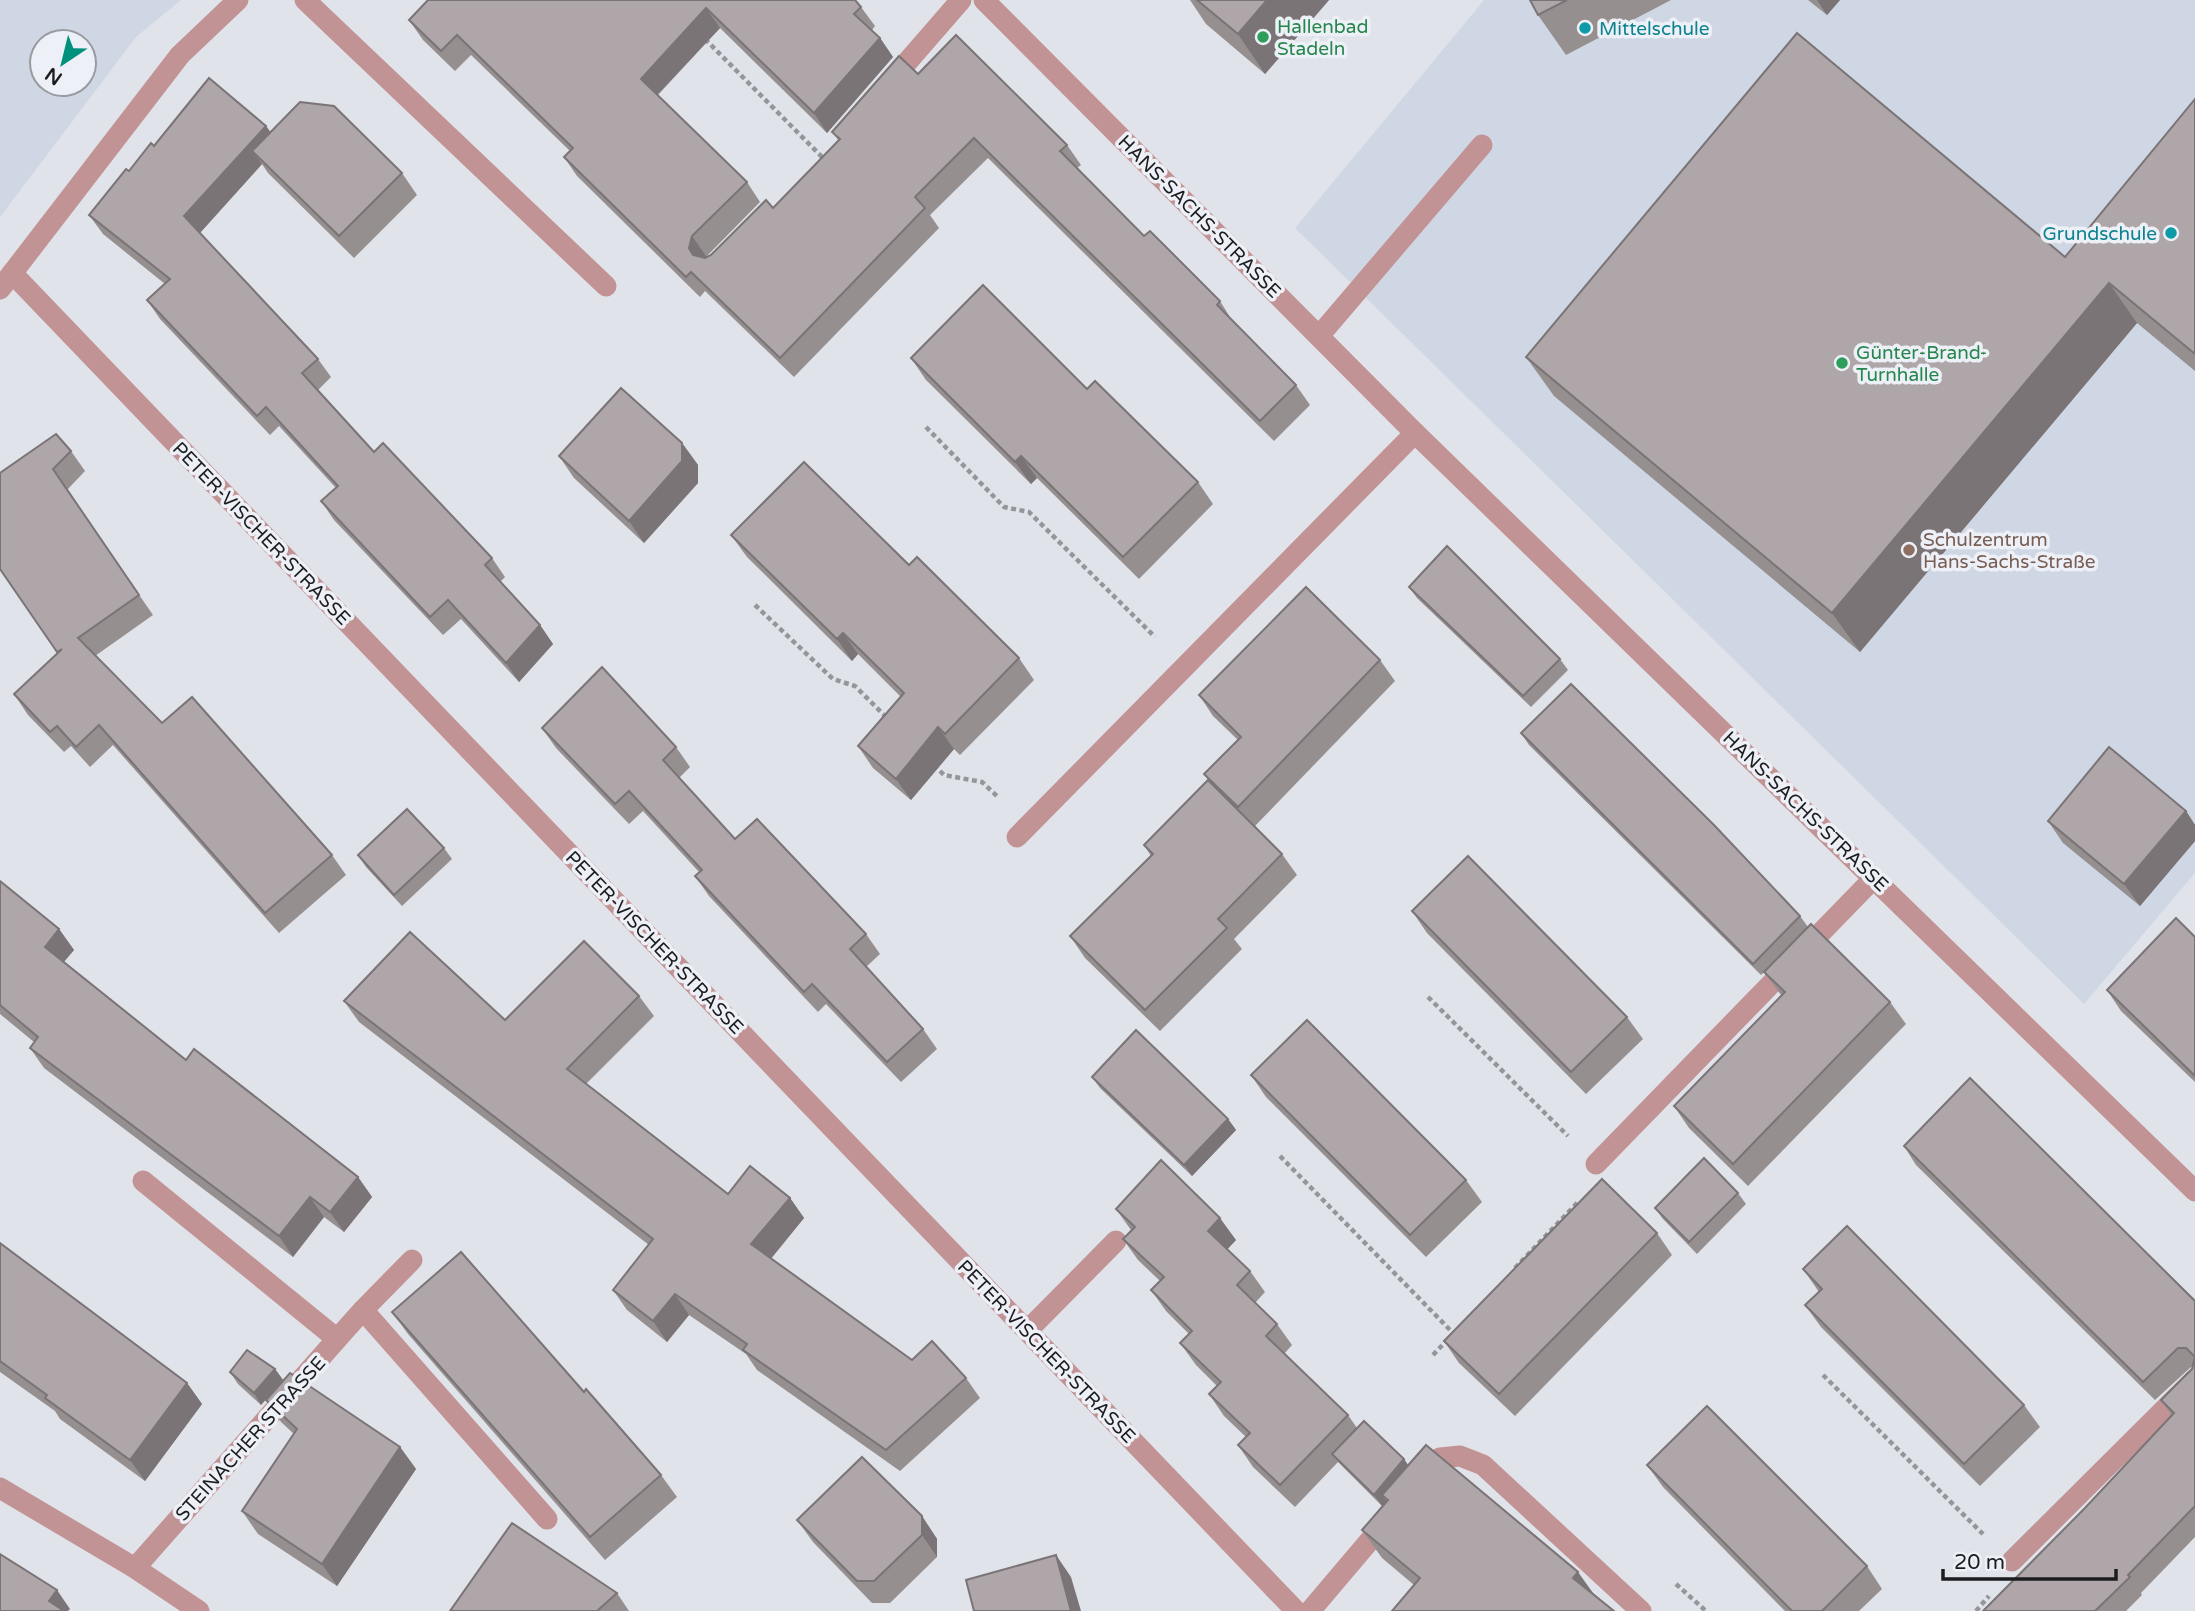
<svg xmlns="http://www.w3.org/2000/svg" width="2195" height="1611" font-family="'Varela Round',sans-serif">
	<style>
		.built { fill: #d0d7e4; fill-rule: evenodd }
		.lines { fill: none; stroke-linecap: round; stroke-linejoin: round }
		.path { stroke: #94969c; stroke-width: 4.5; stroke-dasharray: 5 3.5; stroke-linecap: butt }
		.lane { stroke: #c29394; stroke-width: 21 }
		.street { stroke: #c29394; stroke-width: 21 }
		.wall { fill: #968f90 }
		.shaded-wall { fill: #7a7476 }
		.building { fill: #aea6a8; stroke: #7a7476; stroke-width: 2 }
		.culture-dot { fill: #0f9aa8; stroke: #edf0f7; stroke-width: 2.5 }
		.leisure-dot { fill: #2e9e5b; stroke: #edf0f7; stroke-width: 2.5 }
		.education-dot { fill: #8d6e63; stroke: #edf0f7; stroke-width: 2.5 }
		.labels { text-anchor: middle; stroke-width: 7; stroke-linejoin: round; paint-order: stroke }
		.leisure-label { font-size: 19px; fill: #27864d; stroke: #edf0f7; text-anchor: start }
		.culture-label { font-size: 19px; fill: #0d838f; stroke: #edf0f7; text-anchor: start }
		.street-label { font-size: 19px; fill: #1b1c1f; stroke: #edf0f7 }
		.education-label { font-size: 19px; fill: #785e54; stroke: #edf0f7; text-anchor: start }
	</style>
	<rect width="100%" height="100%" fill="#e0e3ea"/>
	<g class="built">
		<path d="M0,0H181L136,37L0,217ZM84,42V84H42V42Z"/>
		<polygon points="1484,0 2195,0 2195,873 2084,1004 1295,228"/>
	</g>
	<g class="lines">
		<g class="path">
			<polyline points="705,39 823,158"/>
			<polyline points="926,427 1004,507 1029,512 1155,637"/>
			<polyline points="755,605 833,679 855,686 888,719"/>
			<polyline points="934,765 944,775 982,782 998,797"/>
			<polyline points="1428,997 1568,1136"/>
			<polyline points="1280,1156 1453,1333"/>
			<polyline points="1515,1268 1579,1201"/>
			<polyline points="1433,1355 1449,1338"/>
			<polyline points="1823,1375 1983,1534"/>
			<polyline points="1676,1584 1706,1611"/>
			<polyline points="1976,1611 1989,1596"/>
		</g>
		<g class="lane">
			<polyline points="305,0 606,286"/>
			<polyline points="889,83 961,0"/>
			<polyline points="1319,336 1482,145"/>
			<polyline points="1596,1164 1874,878"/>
			<polyline points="363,1310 412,1260"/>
			<polyline points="1028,1330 1116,1241"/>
			<polyline points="337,1339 363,1310 547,1519"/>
			<polyline points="1423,1479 1440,1458 1460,1456 1483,1465 1641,1611"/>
			<polyline points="2012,1561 2195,1379"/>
			<polyline points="1310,1611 1388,1519"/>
		</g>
		<g class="street">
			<polyline points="984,0 1415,433 2195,1191"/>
			<polyline points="12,273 1296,1611"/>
			<polyline points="0,289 180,55 238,0"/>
			<polyline points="1017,837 1415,433"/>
			<polyline points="0,1488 135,1568 199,1611"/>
			<polyline points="135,1568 337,1339 143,1181"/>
		</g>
	</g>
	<g class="wall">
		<polygon points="428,0 861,7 875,26 872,30 880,38 893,57 827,133 720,28 658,95 747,182 760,202 706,257 711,255 773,208 839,141 832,132 918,74 1067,145 1081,165 1077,168 1144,236 1220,301 1233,322 1296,385 1310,405 1274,441 988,158 930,215 939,228 794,377 705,291 700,297 577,176 564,157 570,151 471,55 455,71 423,40 409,20"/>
		<polygon points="1190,0 1329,0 1265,74 1206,24"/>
		<polygon points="1530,0 1671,0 1566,55 1538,15"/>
		<polygon points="1808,0 1840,0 1827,15"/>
		<polygon points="2195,99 2195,371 2137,323 1860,652 1554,396 1526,357 2065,257"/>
		<polygon points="266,126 270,132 402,173 417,195 354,258 268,173 262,164 200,233 318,359 331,377 318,390 374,452 492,558 505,577 500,582 540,625 553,644 519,682 461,619 443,635 334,520 321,501 336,488 279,426 270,435 160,319 147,300 165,284 103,234 89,215 129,171 154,146"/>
		<polygon points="911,358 1087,389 1198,482 1213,504 1139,579 1037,478 1031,484 926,380"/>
		<polygon points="682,443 698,465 698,483 644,543 574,478 559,456"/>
		<polygon points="71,451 85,471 67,490 153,615 95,656 162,723 332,855 346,875 279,933 113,745 90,767 71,746 64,752 28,715 14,694 58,653 0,473"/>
		<polygon points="731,535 909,565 1019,658 1034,680 960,755 954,749 911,800 873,768 858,746 901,697 858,654 852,661 747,557"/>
		<polygon points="1409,587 1560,659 1568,670 1531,707 1417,598"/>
		<polygon points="1380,660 1395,681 1255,826 1282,854 1297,875 1234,939 1242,949 1160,1031 1085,958 1070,936 1151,856 1144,845 1209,781 1204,774 1238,740 1213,716 1199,695"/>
		<polygon points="542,728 676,747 690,767 679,778 735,839 866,934 880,954 866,967 923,1029 937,1049 901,1082 826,1004 818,1012 709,896 695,876 699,872 643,811 629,824 556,748"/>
		<polygon points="1521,733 1800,916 1808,927 1890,1002 1906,1024 1748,1186 1689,1128 1674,1106 1781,995 1764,972 1761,975 1529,745"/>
		<polygon points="2186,811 2195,825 2195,841 2140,906 2063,843 2048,821"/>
		<polygon points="444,848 452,859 402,906 366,867 358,855"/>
		<polygon points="0,881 59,929 74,950 64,962 186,1060 358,1177 372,1197 344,1232 324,1217 293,1257 44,1068 30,1048 34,1042 0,1014"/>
		<polygon points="1412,911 1627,1017 1643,1039 1586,1094 1427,933"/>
		<polygon points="2195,937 2195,1082 2121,1011 2107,990"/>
		<polygon points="639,996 654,1016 586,1084 728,1194 790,1198 804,1218 771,1258 912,1360 966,1378 980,1398 900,1471 757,1370 746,1354 689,1315 667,1342 627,1310 613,1290 649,1245 359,1022 344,1001 505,1020"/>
		<polygon points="1251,1075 1466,1180 1482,1202 1426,1257 1266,1097"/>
		<polygon points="1092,1077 1228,1119 1236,1130 1192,1176 1100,1088"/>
		<polygon points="1904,1146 2195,1301 2195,1537 2141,1593 2142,1595 2126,1611 1983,1611 2084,1509 2172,1416 2161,1400 2192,1369 2193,1367 2191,1367 2155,1400 1916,1165"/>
		<polygon points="1738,1193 1746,1204 1697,1254 1663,1219 1655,1208"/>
		<polygon points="1116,1209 1236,1240 1227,1249 1250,1271 1265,1292 1255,1303 1277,1324 1292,1345 1284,1354 1348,1415 1357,1428 1404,1459 1408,1465 1578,1572 1414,1585 1382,1558 1362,1530 1387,1502 1382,1506 1338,1462 1295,1507 1253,1467 1238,1445 1246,1437 1224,1416 1209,1394 1217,1386 1196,1365 1180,1343 1189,1334 1166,1311 1151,1290 1160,1281 1138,1260 1123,1239 1131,1230"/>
		<polygon points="1657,1233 1672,1255 1515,1416 1459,1363 1444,1341"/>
		<polygon points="0,1243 187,1383 202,1404 145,1481 60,1419 55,1411 0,1372"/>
		<polygon points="1803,1269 2024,1405 2040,1427 1980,1486 1821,1327 1805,1305 1819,1292"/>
		<polygon points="392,1312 661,1475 677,1497 605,1560 408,1334"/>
		<polygon points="275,1369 283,1380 261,1405 238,1384 230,1372"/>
		<polygon points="266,1400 400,1447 416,1469 337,1586 258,1534 242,1511 294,1434 281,1422"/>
		<polygon points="1647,1465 1867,1566 1882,1589 1859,1611 1785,1611 1663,1487"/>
		<polygon points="922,1516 937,1539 937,1557 890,1603 872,1603 813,1542 797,1520"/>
		<polygon points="617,1593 629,1611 450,1611"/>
	</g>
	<g class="shaded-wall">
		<polygon points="1267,0 1329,0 1265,74 1238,34"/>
		<polygon points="1817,0 1840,0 1827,15"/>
		<polygon points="706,8 720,28 654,98 641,79"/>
		<polygon points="880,38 893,57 827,133 814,113"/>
		<polygon points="266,126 279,144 252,151 262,164 198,235 184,216"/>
		<polygon points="692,236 706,256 703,268 689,248"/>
		<polygon points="2109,283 2137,323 1860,652 1832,613"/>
		<polygon points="682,443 698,465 698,483 644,543 629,521"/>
		<polygon points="1021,456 1037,478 1031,484 1015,462"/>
		<polygon points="540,625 553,644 519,682 506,663"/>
		<polygon points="843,633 858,654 852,661 837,639"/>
		<polygon points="938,727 954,749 911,800 896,779"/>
		<polygon points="2186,811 2195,825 2195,841 2140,906 2124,884"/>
		<polygon points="59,929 74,950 59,967 45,947"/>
		<polygon points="1228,1119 1236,1130 1192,1176 1184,1165"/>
		<polygon points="358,1177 372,1197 344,1232 330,1212"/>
		<polygon points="310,1197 324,1217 293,1257 279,1236"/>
		<polygon points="790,1198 804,1218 766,1265 751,1244"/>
		<polygon points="1220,1218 1236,1240 1224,1253 1208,1231"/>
		<polygon points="675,1294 689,1315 667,1342 653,1321"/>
		<polygon points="275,1369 283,1380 261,1405 254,1393"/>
		<polygon points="187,1383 202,1404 145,1481 130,1460"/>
		<polygon points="400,1447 416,1469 337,1586 322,1564"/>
		<polygon points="1404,1459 1412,1471 1382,1495 1386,1501 1382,1506 1374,1495"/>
		<polygon points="922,1516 937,1539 937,1557 922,1535"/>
		<polygon points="1056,1555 1071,1577 1081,1611 1071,1611"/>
		<polygon points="1578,1572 1598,1600 1573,1578"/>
		<polygon points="57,1590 70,1609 68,1611 56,1611 49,1601"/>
	</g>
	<g class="building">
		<polygon points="428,0 855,0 861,7 854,14 880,38 814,113 706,8 641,79 747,182 692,236 689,248 693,255 705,258 711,255 766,200 773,208 840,139 832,132 899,56 918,74 956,35 1067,145 1060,151 1144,236 1150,231 1220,301 1217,305 1296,385 1260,421 974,138 915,197 925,208 780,358 691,272 686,277 564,157 573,148 457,35 441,51 409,20"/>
		<polygon points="1197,0 1267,0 1238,34"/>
		<polygon points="1530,0 1567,0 1538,15"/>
		<polygon points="1797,33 2065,257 2195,99 2195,354 2109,283 1832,613 1526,357"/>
		<polygon points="209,78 266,126 184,216 318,359 302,373 374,452 383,443 492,558 485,565 540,625 506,663 448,600 430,617 321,501 338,486 266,407 257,416 147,300 170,279 89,215 126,169 129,171 151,143 154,146"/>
		<polygon points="300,102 334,106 402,173 339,236 252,151"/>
		<polygon points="983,285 1087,389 1095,381 1198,482 1123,557 1021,456 1015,462 911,358"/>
		<polygon points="621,388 682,443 682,461 629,521 559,456"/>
		<polygon points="56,434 71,451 53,469 139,595 78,638 162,723 192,697 332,855 265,913 99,725 76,747 57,726 50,732 14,694 62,649 57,652 0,569 0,473"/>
		<polygon points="804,462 909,565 917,557 1019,658 945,734 938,727 896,779 858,746 904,693 843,633 837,639 731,535"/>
		<polygon points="1447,546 1560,659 1523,696 1409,587"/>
		<polygon points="1306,587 1380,660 1238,807 1204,774 1241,737 1199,695"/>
		<polygon points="602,667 676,747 663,760 735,839 757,819 866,934 850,949 923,1029 887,1062 812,984 804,992 695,876 702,870 629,791 615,804 542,728"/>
		<polygon points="1571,684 1714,825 1800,916 1753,964 1521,733"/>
		<polygon points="2109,747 2186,811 2124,884 2048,821"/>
		<polygon points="1208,780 1282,854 1218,919 1227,928 1145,1010 1070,936 1153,854 1144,845"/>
		<polygon points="407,809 444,848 394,895 358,855"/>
		<polygon points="1468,856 1627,1017 1571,1072 1412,911"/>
		<polygon points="0,881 59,929 45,947 186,1060 194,1049 358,1177 330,1212 310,1197 279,1236 30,1048 38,1037 0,1005"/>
		<polygon points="2176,918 2195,937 2195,1076 2107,990"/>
		<polygon points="1811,924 1890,1002 1733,1164 1674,1106 1785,992 1764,972"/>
		<polygon points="410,932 505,1020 584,941 639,996 567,1069 728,1194 750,1166 790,1198 751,1244 912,1360 932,1341 966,1378 886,1450 743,1350 747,1344 675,1294 653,1321 613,1290 653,1239 344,1001"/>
		<polygon points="1307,1020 1466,1180 1410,1235 1251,1075"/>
		<polygon points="1136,1030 1228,1119 1184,1165 1092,1077"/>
		<polygon points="1970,1078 2195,1301 2195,1506 2128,1575 2130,1577 2095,1611 1983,1611 2084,1509 2174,1413 2161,1400 2192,1369 2195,1357 2186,1348 2178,1348 2143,1382 1904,1146"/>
		<polygon points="1704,1158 1738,1193 1689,1242 1655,1208"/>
		<polygon points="1161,1160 1220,1218 1208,1231 1250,1271 1237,1285 1277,1324 1266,1336 1348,1415 1280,1485 1238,1445 1250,1433 1209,1394 1221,1382 1180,1343 1192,1331 1151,1290 1164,1277 1123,1239 1135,1227 1116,1209"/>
		<polygon points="1602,1179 1657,1233 1499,1394 1444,1341"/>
		<polygon points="1847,1226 2024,1405 1964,1464 1805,1305 1822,1289 1803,1269"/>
		<polygon points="0,1243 187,1383 130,1460 45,1398 47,1395 0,1361"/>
		<polygon points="461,1252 584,1392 586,1389 661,1475 590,1537 392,1312"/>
		<polygon points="247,1350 275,1369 254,1393 230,1372"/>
		<polygon points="290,1373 400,1447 322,1564 242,1511 297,1429 266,1400"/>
		<polygon points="1707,1406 1867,1566 1822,1611 1792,1611 1647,1465"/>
		<polygon points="1364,1421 1404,1459 1374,1495 1332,1454"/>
		<polygon points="1426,1445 1578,1572 1573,1578 1614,1611 1392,1611 1420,1578 1362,1530 1388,1500 1382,1495"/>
		<polygon points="862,1457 922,1516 922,1535 874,1581 857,1581 797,1520"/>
		<polygon points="512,1523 617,1593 597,1611 450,1611"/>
		<polygon points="0,1554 57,1590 49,1601 64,1611 0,1611"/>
		<polygon points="1056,1555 1071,1611 974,1611 966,1580"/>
	</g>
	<g class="culture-dot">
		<circle cx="1585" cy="28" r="7"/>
		<circle cx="2171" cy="233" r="7"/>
	</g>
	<g class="leisure-dot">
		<circle cx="1263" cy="37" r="7"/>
		<circle cx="1842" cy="363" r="7"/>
	</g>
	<circle class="education-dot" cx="1909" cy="550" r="7"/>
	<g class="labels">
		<g class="leisure-label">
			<text x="1277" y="33">Hallenbad<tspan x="1277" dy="22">Stadeln</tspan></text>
			<text x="1856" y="359">Günter-Brand-<tspan x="1856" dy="22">Turnhalle</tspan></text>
		</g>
		<g class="culture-label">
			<text x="1599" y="35">Mittelschule</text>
			<text x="2157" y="240" text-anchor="end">Grundschule</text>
		</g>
		<g class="street-label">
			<text transform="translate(1200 216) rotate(45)" y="7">HANS-SACHS-STRASSE</text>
			<text transform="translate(262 533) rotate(46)" y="7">PETER-VISCHER-STRASSE</text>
			<text transform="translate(1806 811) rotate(44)" y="7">HANS-SACHS-STRASSE</text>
			<text transform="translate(655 942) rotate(46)" y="7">PETER-VISCHER-STRASSE</text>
			<text transform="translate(1047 1351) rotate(46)" y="7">PETER-VISCHER-STRASSE</text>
			<text transform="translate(250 1438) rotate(-48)" y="7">STEINACHER STRASSE</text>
		</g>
		<g class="education-label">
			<text x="1923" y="546">Schulzentrum<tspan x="1923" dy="22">Hans-Sachs-Straße</tspan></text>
		</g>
	</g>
	<g transform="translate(63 63) rotate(215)"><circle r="33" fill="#edf0f7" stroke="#999ba1" stroke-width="2"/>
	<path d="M0-5L12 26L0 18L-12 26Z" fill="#00917c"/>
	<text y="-10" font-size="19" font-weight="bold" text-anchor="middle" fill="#1b1c1f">N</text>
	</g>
	<path d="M1943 1569v10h173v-10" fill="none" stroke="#1b1c1f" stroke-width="3.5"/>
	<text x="1954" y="1569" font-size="21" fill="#1b1c1f" stroke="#edf0f7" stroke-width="5" paint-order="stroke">20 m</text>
</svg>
